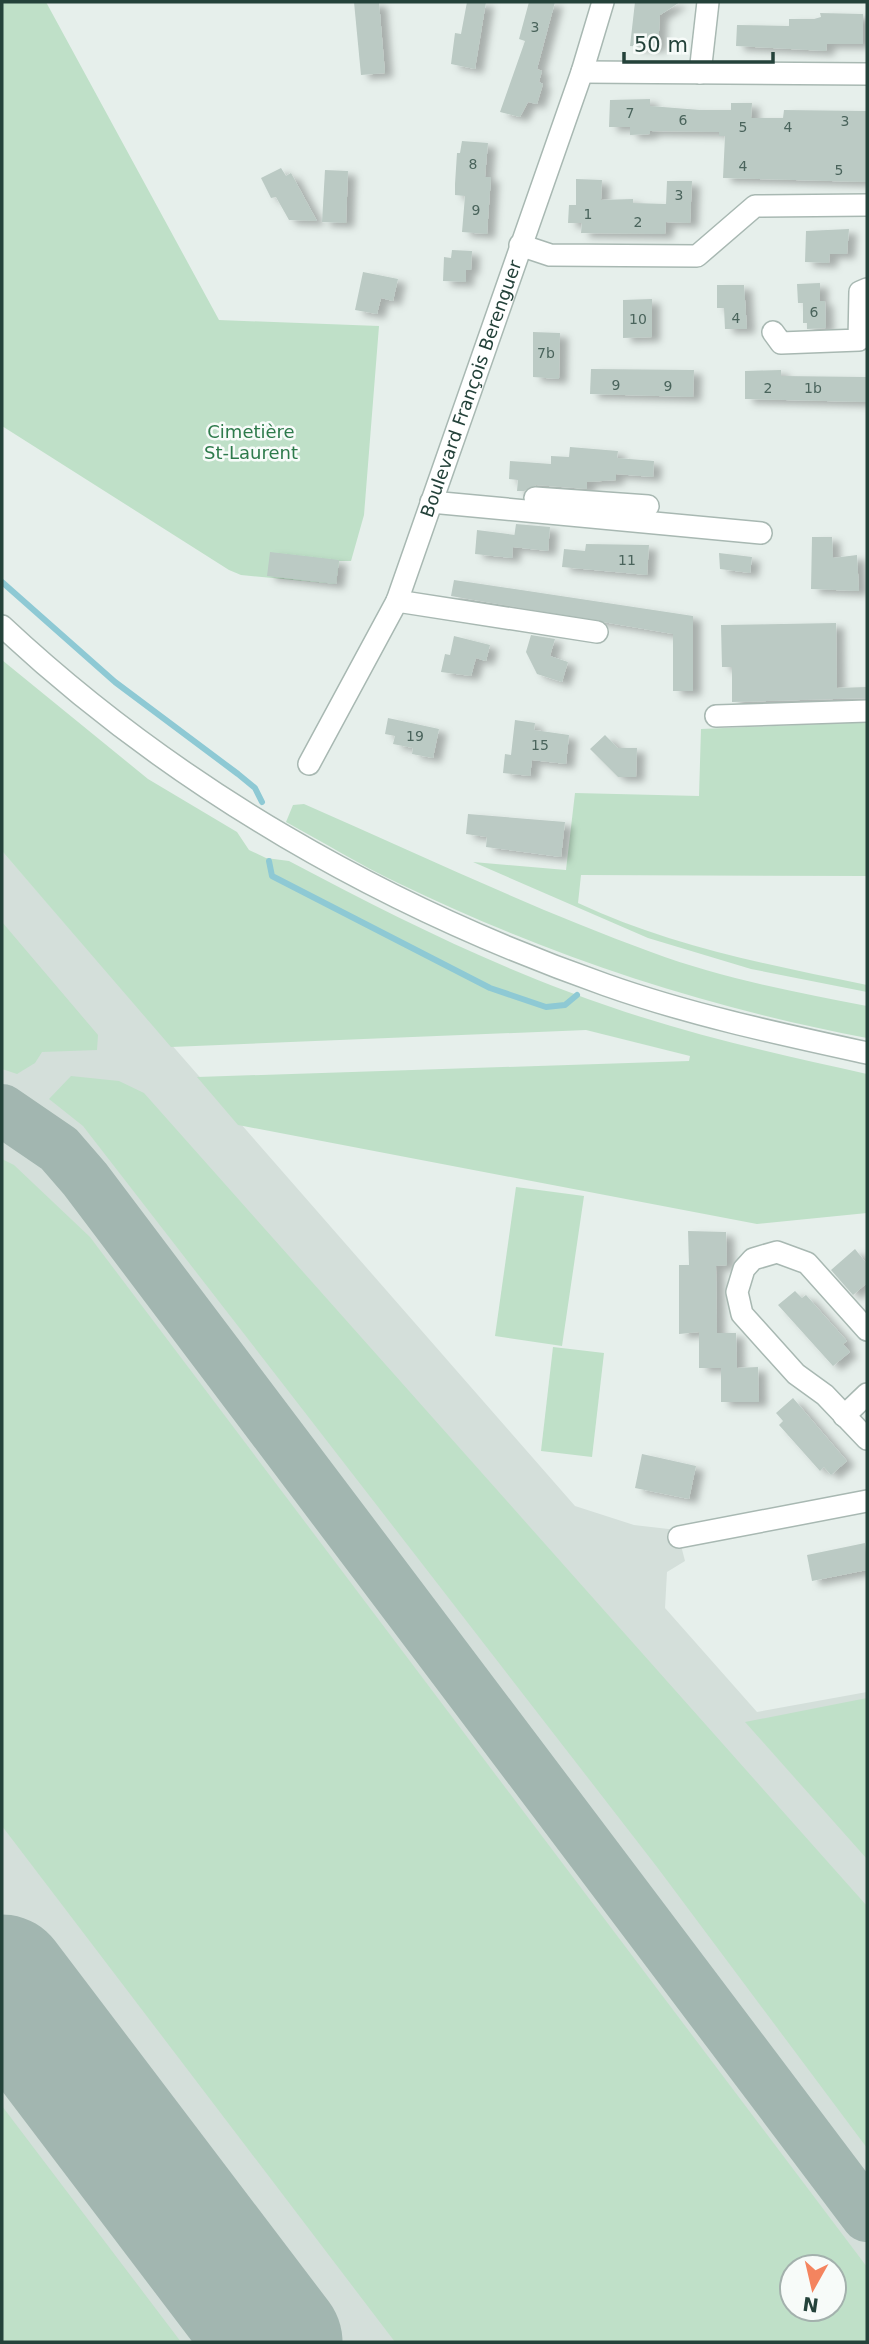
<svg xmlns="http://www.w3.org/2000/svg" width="869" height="2344" font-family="'DejaVu Sans',sans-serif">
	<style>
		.built { fill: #d4dfda; fill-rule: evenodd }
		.green { fill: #bfe0c8; fill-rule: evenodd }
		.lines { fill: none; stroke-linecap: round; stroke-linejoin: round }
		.stream { stroke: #8ec9d4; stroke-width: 6 }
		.taxiway { stroke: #a2b6b0; stroke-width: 52 }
		.runway { stroke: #a2b6b0; stroke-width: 133 }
		.building { fill: #bbcac4; filter: url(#shadow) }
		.minor-casing { stroke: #a8b8b2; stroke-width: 24 }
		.tertiary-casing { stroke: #a8b8b2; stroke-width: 24 }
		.minor { stroke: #fff; stroke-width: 21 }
		.tertiary { stroke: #fff; stroke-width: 21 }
		.labels { text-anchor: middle; stroke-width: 5; stroke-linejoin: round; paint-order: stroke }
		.number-label { font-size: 14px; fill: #4a645c }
		.street-label { font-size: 18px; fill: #24423a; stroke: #f7fbf9 }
		.park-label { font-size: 18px; fill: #2d7a4b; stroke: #f7fbf9 }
	</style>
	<defs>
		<filter id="shadow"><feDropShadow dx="8" dy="4.5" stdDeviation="3.5" flood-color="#0004"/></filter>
	</defs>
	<rect width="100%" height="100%" fill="#e6efeb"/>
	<path class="built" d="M2,851L575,1506L634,1525L677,1530L685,1561L667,1572L665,1608L757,1712L867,1692V2342H2ZM792,2267H834V2309H792Z"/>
	<g class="green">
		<polygon points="2,2 46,2 219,320 379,326 364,515 351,561 339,561 336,584 241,575 229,570 2,426"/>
		<path d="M2,660L148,779L237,832L249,850L266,858L289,861C380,909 472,956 569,992C666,1029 766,1052 867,1074V1213L757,1224L238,1125L197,1077L689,1061L690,1056L586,1030L171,1047L2,851Z"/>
		<path d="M867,722V876L581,875L578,903C670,946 769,965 867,985V992L751,969L648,938L473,862L566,870L575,793L699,796L701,729Z"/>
		<path d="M304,804C419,854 533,909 651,952C720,978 795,992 867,1006V1038C700,1006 552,957 398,883C360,865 323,842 286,822L293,805Z"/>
		<polygon points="2,922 98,1035 97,1050 42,1052 35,1063 17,1074 2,1069"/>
		<polygon points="71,1076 119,1081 144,1093 867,1906 867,2148 657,1867 83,1126 49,1099"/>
		<path d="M2,1159L14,1165L90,1237L867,2267V2342H395L2,1826ZM792,2267H834V2309H792Z"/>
		<polygon points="516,1187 584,1196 562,1346 495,1336"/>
		<polygon points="553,1347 604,1353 592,1457 541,1451"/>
		<polygon points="867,1698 867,1859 745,1722"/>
		<polygon points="2,2106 181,2342 2,2342"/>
	</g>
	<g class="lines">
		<g class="stream">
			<polyline points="2,582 115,682 238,774 255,788 262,802"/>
			<polyline points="269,861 272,876 490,988 546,1007 565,1005 577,995"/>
		</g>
		<polyline class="taxiway" points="2,1110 59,1149 85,1179 867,2216"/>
		<polyline class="runway" points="2,1981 276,2342"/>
	</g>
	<g class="building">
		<polygon points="354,2 379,2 385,73 361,75"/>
		<polygon points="467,2 486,2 475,69 451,64 455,33 461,34"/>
		<polygon points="529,2 555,2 537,69 542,71 539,82 543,84 537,104 528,102 520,117 500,112 525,41 519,39"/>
		<polygon points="635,2 680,2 660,15 658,48 630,46"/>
		<polygon points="820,13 863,14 863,44 827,44 826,51 736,46 737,25 789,26 789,19 814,19 821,17"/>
		<polygon points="650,99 650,106 700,110 731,110 731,103 752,103 751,118 783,118 784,110 866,111 867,182 723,178 725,136 719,136 719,132 650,131 650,134 630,135 630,127 609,127 610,100"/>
		<polygon points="462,141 488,143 485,177 491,177 487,234 462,232 465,196 455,195 455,184 457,153 460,153"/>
		<polygon points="281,168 286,176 291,173 317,221 289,220 276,197 271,198 261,178"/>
		<polygon points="325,170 348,171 346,223 322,222"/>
		<polygon points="576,179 602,180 601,200 633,199 633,203 666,204 667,181 692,181 690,223 666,222 665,234 581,233 582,223 568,223 569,205 576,205"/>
		<polygon points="849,229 847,254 830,254 829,263 805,262 806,231"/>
		<polygon points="452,250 472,251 471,270 466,270 466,282 443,281 444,257 451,258"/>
		<polygon points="363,272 398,279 393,301 381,298 377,314 355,310"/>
		<polygon points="820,283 820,301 825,301 826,328 807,329 807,323 803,323 803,303 798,303 797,284"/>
		<polygon points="717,285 744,285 747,329 725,329 724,308 717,308"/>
		<polygon points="652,299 652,337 623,338 623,300"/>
		<polygon points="533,332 560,333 559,379 533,377"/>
		<polygon points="591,369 694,370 693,397 590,394"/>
		<polygon points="781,370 781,376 867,377 867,402 745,399 745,371"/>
		<polygon points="570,447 618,451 617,458 654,461 653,477 616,474 616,480 587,482 587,489 536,485 524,491 517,491 518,480 509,479 510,461 551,464 551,456 569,457"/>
		<polygon points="516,524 550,527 548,551 513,547 512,558 475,554 477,530 515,535 514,538"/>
		<polygon points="812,537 832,537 833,558 857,555 859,591 811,589"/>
		<polygon points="586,544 649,545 647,575 562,567 564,549 585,551"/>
		<polygon points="270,552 339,560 336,584 267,576"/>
		<polygon points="719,553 752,557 750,573 720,569"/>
		<polygon points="454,580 693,616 693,691 673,691 673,634 451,596"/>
		<polygon points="836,623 837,688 867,687 867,698 732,702 732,667 722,667 721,625"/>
		<polygon points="531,635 555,639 550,656 568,662 562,682 537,674 526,652"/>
		<polygon points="454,636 490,645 486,661 476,658 471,676 441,672 445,654 450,655"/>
		<polygon points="388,718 439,729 433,758 412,754 413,748 393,744 395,736 385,734"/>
		<polygon points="515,720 535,723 534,730 569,735 566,764 532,760 530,776 503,773 505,754 511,755"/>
		<polygon points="605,735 618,748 637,748 636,777 618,777 590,749"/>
		<polygon points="468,814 565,822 561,857 486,847 487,837 466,834"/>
		<polygon points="688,1231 726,1232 727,1265 716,1266 717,1333 736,1333 737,1368 758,1367 759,1402 721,1402 721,1368 699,1368 699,1332 679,1334 679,1265 689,1265"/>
		<polygon points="855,1249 867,1264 867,1283 853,1295 831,1270"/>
		<polygon points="795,1291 802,1298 806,1295 847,1341 843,1344 850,1352 833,1366 778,1305"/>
		<polygon points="793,1398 847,1461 831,1475 824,1467 820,1471 779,1425 783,1421 776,1413"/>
		<polygon points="642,1454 696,1466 689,1499 635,1488"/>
		<polygon points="865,1543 867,1570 812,1581 807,1555"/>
	</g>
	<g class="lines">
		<defs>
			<g id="minor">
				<polyline points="582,72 867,74"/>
				<polyline points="700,73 708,2"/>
				<polyline points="520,245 550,255 697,256 755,206 867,205"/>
				<polyline points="773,332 781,343 859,340 860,292 867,289"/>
				<polyline points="535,498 648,506"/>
				<polyline points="431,502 761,533"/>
				<polyline points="397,601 597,632"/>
				<polyline points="716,716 867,711"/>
				<path id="s1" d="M309,764L397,601L582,72L603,2"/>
				<polyline points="867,1330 807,1263 777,1252 753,1259 744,1269 737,1292 742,1314 796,1374 825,1395 867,1439"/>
				<polyline points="844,1416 867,1394"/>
				<polyline points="679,1537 867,1501"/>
			</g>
			<path id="tertiary" d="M2,626C174,787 384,907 606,985C691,1015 780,1034 867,1053"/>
		</defs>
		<use href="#minor" class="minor-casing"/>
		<use href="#tertiary" class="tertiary-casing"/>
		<use href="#minor" class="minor"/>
		<use href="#tertiary" class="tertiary"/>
	</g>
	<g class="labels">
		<g class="number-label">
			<text x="535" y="32">3</text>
			<text x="630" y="118">7</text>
			<text x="683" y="125">6</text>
			<text x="845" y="126">3</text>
			<text x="743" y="132">5</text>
			<text x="788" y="132">4</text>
			<text x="473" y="169">8</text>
			<text x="743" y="171">4</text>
			<text x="839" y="175">5</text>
			<text x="679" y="200">3</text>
			<text x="476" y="215">9</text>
			<text x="588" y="219">1</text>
			<text x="638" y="227">2</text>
			<text x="814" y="317">6</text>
			<text x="736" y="323">4</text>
			<text x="638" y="324">10</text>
			<text x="546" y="358">7b</text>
			<text x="616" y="390">9</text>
			<text x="668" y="391">9</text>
			<text x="768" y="393">2</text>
			<text x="813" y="393">1b</text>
			<text x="627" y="565">11</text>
			<text x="415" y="741">19</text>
			<text x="540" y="750">15</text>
		</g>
		<g class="street-label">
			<text dy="6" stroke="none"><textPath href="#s1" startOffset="410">Boulevard François Berenguer</textPath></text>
		</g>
		<g class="park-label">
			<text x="251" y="438">Cimetière<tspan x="251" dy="21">St-Laurent</tspan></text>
		</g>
	</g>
	<rect width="869" height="2344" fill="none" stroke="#24423a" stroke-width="7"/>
	<g transform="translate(813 2288) rotate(188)"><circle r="33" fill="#f7fbf9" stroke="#a3b1ad" stroke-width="2"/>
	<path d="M0-5L12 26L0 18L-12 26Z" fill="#f4845f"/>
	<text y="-10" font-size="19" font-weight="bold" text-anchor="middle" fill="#24423a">N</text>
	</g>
	<path d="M624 52v10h149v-10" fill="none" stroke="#24423a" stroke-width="3.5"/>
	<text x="634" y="52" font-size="21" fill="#24423a" stroke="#f7fbf9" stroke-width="5" paint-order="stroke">50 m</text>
</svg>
